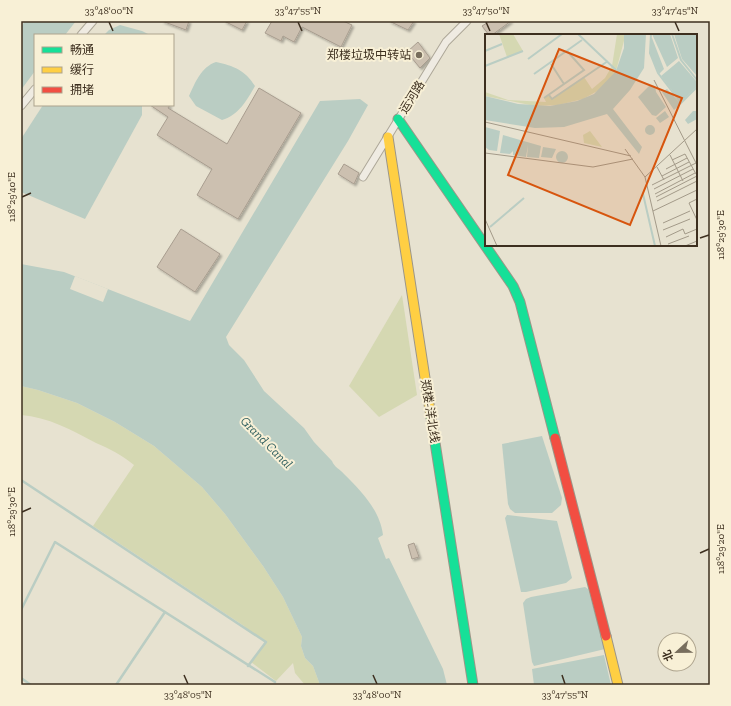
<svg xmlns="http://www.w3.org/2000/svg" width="731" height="706" font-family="'Zilla Slab','Noto Sans SC',serif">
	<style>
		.green { fill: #d5d8b2 }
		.water { fill: #bacdc3 }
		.pier { fill: #e7e2d0 }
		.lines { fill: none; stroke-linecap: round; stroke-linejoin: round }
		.stream { stroke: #bacdc3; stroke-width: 2.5 }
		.building { fill: #ccc0b0; stroke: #a89d8f; filter: url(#shadow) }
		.street-casing { stroke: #ada798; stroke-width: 9 }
		.fast-casing { stroke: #9c9688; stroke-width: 11 }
		.slow-casing { stroke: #9c9688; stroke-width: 11 }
		.jam-casing { stroke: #9c9688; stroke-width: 11 }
		.street { stroke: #efebe2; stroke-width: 7 }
		.fast { stroke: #16e098; stroke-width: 9 }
		.slow { stroke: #ffcf43; stroke-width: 9 }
		.jam { stroke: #f24e42; stroke-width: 9 }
		.ticks { fill: none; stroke: #3d2f1f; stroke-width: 1.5 }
		.poi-dot { fill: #786e5d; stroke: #f8f0d6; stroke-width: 1.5 }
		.labels { text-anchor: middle; stroke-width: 4; stroke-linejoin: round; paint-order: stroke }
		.poi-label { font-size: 12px; fill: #3d2f1f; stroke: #f8f0d6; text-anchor: end }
		.street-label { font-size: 12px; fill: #3d2f1f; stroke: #f8f0d6 }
		.water-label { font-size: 13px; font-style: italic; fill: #2d5d5d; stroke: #f8f0d6 }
		.inset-river { fill: none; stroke: #bacdc3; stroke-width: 2 }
		.inset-road { fill: none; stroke: #a39a89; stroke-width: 1 }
		.view { fill: #d7550e; fill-opacity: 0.15; stroke: #d7550e; stroke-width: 2 }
		.inset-edge { fill: none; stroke: #3d2f1f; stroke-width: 2 }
		.neatline { fill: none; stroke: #3d2f1f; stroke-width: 1.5 }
		.ticks-label { font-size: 10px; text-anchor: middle; fill: #3d2f1f }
	</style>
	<defs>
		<filter id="shadow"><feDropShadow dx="2" dy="2" stdDeviation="1" flood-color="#0004"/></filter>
	</defs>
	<rect width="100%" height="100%" fill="#e7e2d0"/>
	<g class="green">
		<polygon points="402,295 417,395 379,417 349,386"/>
		<path d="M21,386L38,390L77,403L115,422L154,446L202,487L225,514L263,566L283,597L302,637L301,646L305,658L313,666L320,685H305L295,673L293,663L276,681L251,662L265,642L248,631L244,626L93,526L134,465C122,455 110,449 96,443C72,430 48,417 21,415Z"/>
	</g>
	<g class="water">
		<polygon points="25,21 76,21 65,35 35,35 35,71 21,90 21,27"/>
		<polygon points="120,25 142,31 150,35 104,35 109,30"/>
		<path d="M216,62C234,66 245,70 255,86C247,100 239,115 222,120L196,106L189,96C195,83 201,67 216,62Z"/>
		<path d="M360,99L368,105L348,141L226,337L229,345L244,360L264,391L304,428L314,442L332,461C334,467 340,469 344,474C361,491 380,510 383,535L378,538L386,559L389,558L443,669L447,685H320L313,666L305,658L301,646L302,637L283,597L263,566L225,514L202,487L154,446L115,422L77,403L38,390L21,386V264L64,272L190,321L320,101Z"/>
		<polygon points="43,105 142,105 142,115 85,219 21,192 21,139"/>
		<polygon points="542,436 562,498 561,505 552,513 515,513 510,509 508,504 502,444"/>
		<polygon points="507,515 557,521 572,578 566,583 526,592 521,592 505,518"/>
		<polygon points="585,587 588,589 605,649 534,666 532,662 523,603 526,599 531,597"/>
		<polygon points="604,655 611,685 534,685 532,669"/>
	</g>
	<polygon class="pier" points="75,276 108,289 103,302 70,289"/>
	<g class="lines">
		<g class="stream">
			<polyline points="21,480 266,642 248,666"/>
			<polyline points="21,610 55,542 275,682"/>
			<polyline points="21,678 31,685"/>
			<polyline points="116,685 165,612"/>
		</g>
	</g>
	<g class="building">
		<polygon points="162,21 189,21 186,30"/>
		<polygon points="224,21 247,21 242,30"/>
		<polygon points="272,21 343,21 352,25 341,47 302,27 294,42 283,36 281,41 265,33"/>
		<polygon points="389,21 414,21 408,30"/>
		<polygon points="490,21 511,21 492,35 489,35 482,26"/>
		<polygon points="418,42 430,58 420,68 407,52"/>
		<polygon points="259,88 301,113 238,219 197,195 212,169 157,135 168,117 150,105 170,105 168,108 227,144"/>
		<polygon points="344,164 359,173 354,184 338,174"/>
		<polygon points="181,229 220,254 195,292 157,267"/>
		<polygon points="414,543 419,557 412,559 408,545"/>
	</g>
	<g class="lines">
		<defs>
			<g id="street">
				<polyline points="81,35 93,21"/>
				<polyline points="21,106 35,89"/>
				<polyline points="363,177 446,42 467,21"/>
			</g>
			<g id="fast">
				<polyline points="398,119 513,286 520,302 555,438"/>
				<polyline points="431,417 473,685"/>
			</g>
			<g id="slow">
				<polyline points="388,137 431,417"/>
				<polyline points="606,636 618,685"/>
			</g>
			<polyline id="jam" points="555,438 606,636"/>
		</defs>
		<use href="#street" class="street-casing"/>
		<use href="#fast" class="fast-casing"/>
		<use href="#slow" class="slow-casing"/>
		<use href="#jam" class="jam-casing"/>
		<use href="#street" class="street"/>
		<use href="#fast" class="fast"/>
		<use href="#slow" class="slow"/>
		<use href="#jam" class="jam"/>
	</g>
	<path class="ticks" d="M109,22L113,31M298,22L302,31M486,22L490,31M675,22L679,31M22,197L31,193M700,238L709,235M22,512L31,508M700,553L709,549M184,675L188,684M373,675L377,684M562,675L565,684"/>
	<circle class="poi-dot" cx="419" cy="55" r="4"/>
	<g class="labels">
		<g class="poi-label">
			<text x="411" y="59">郑楼垃圾中转站</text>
		</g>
		<g class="street-label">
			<text transform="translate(412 97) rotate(-58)" y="4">运河路</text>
			<text transform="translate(430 411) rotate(81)" y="4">郑楼-洋北线</text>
		</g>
		<g class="water-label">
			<text transform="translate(267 442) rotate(45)" y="5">Grand Canal</text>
		</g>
	</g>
	<g transform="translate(485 34)">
		<rect width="212" height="212" fill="#e7e2d0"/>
		<path d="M14,0H28L38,17L22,23ZM132,0H139L140,3L131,37L116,55L98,65L73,71L50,72L0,62V58L23,66L61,68L59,64L64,61L67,65L99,43L107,55L120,44L127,32ZM105,97L117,113L99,109L98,101Z" fill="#d5d8b2"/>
		<path d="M139,0H161L159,34L145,56L128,75L157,113L154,120L122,80L79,93L50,94L0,86V62L33,70L65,72L92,67L109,60L131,37L139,14ZM167,0H185L193,24L182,33ZM189,0H212V42L197,25ZM165,4H167L179,35L174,40L165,19ZM194,27L212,48V52L196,68L176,42ZM165,51L170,52L171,58L181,73L171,82L167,81L153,63ZM182,55L196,70L189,76L177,58ZM180,77L184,83L175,89L171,84ZM208,77H212V85L203,90L200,86ZM160 96a5 5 0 1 1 10 0a5 5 0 1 1-10 0ZM0,93L15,97L12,117L4,116L0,113ZM18,101L56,112L54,124L42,123L43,111L41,123L28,121V117L25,120L15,119ZM58,113L71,115L67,124L56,123ZM71 123a6 6 0 1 1 12 0a6 6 0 1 1-12 0Z" fill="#bacdc3"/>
		<path class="inset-river" d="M93,0L131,36M166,0L165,19L173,39L196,69L212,53M187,0L196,26L212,46M0,17L17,10M43,25L77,0M66,30L79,50M0,32L38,17M49,40L97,6M64,61L67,65L123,27M59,64L99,36L82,17M158,160L170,212M5,193L39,164"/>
		<path class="inset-road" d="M169,46L212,131M0,88L146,122M140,115L160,143L176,212M0,119L108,133L148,125M185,121L198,147M187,126L200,120L211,140M172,133L179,146M181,135L202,124M177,142L204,128M160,143L212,95M167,151L211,129M169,155L208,135M170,160L210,139M171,163L212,142M212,165L204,169L212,186M172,167L212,147M168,177L212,156M0,185L12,212M178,189L205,177M178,196L205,185M181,203L198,195L200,200L212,195M183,210L204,202M200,212L212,207"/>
		<path class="view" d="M74,15L197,64L145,191L23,141Z"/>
		<rect width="212" height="212" class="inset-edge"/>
	</g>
	<rect width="731" height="706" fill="none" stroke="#f8f0d6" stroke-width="44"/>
	<rect x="34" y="34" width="140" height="72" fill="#f8f0d6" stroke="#ada38d"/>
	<rect x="42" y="47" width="20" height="6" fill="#16e098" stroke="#ada38d"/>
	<text x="70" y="54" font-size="12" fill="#3d2f1f">畅通</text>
	<rect x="42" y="67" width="20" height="6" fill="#ffcf43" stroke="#ada38d"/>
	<text x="70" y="74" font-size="12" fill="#3d2f1f">缓行</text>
	<rect x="42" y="87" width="20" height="6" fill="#f24e42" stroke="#ada38d"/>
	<text x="70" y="94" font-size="12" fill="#3d2f1f">拥堵</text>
	<g transform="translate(677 652) rotate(248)"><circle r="19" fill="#f8f0d6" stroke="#ada38d"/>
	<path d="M0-3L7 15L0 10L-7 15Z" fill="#786e5d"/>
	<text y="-6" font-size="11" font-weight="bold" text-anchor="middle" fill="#3d2f1f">北</text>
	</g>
	<rect x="22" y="22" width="687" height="662" class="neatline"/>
	<g class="ticks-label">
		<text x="109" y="14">33°48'00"N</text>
		<text x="298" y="14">33°47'55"N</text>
		<text x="486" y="14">33°47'50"N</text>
		<text x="675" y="14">33°47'45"N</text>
		<text transform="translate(11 197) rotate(-90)" y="4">118°29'40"E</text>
		<text transform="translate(720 235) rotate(-90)" y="4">118°29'30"E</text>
		<text transform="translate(11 512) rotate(-90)" y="4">118°29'30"E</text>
		<text transform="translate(720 549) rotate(-90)" y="4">118°29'20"E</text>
		<text x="188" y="698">33°48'05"N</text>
		<text x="377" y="698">33°48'00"N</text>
		<text x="565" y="698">33°47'55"N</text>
	</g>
</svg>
